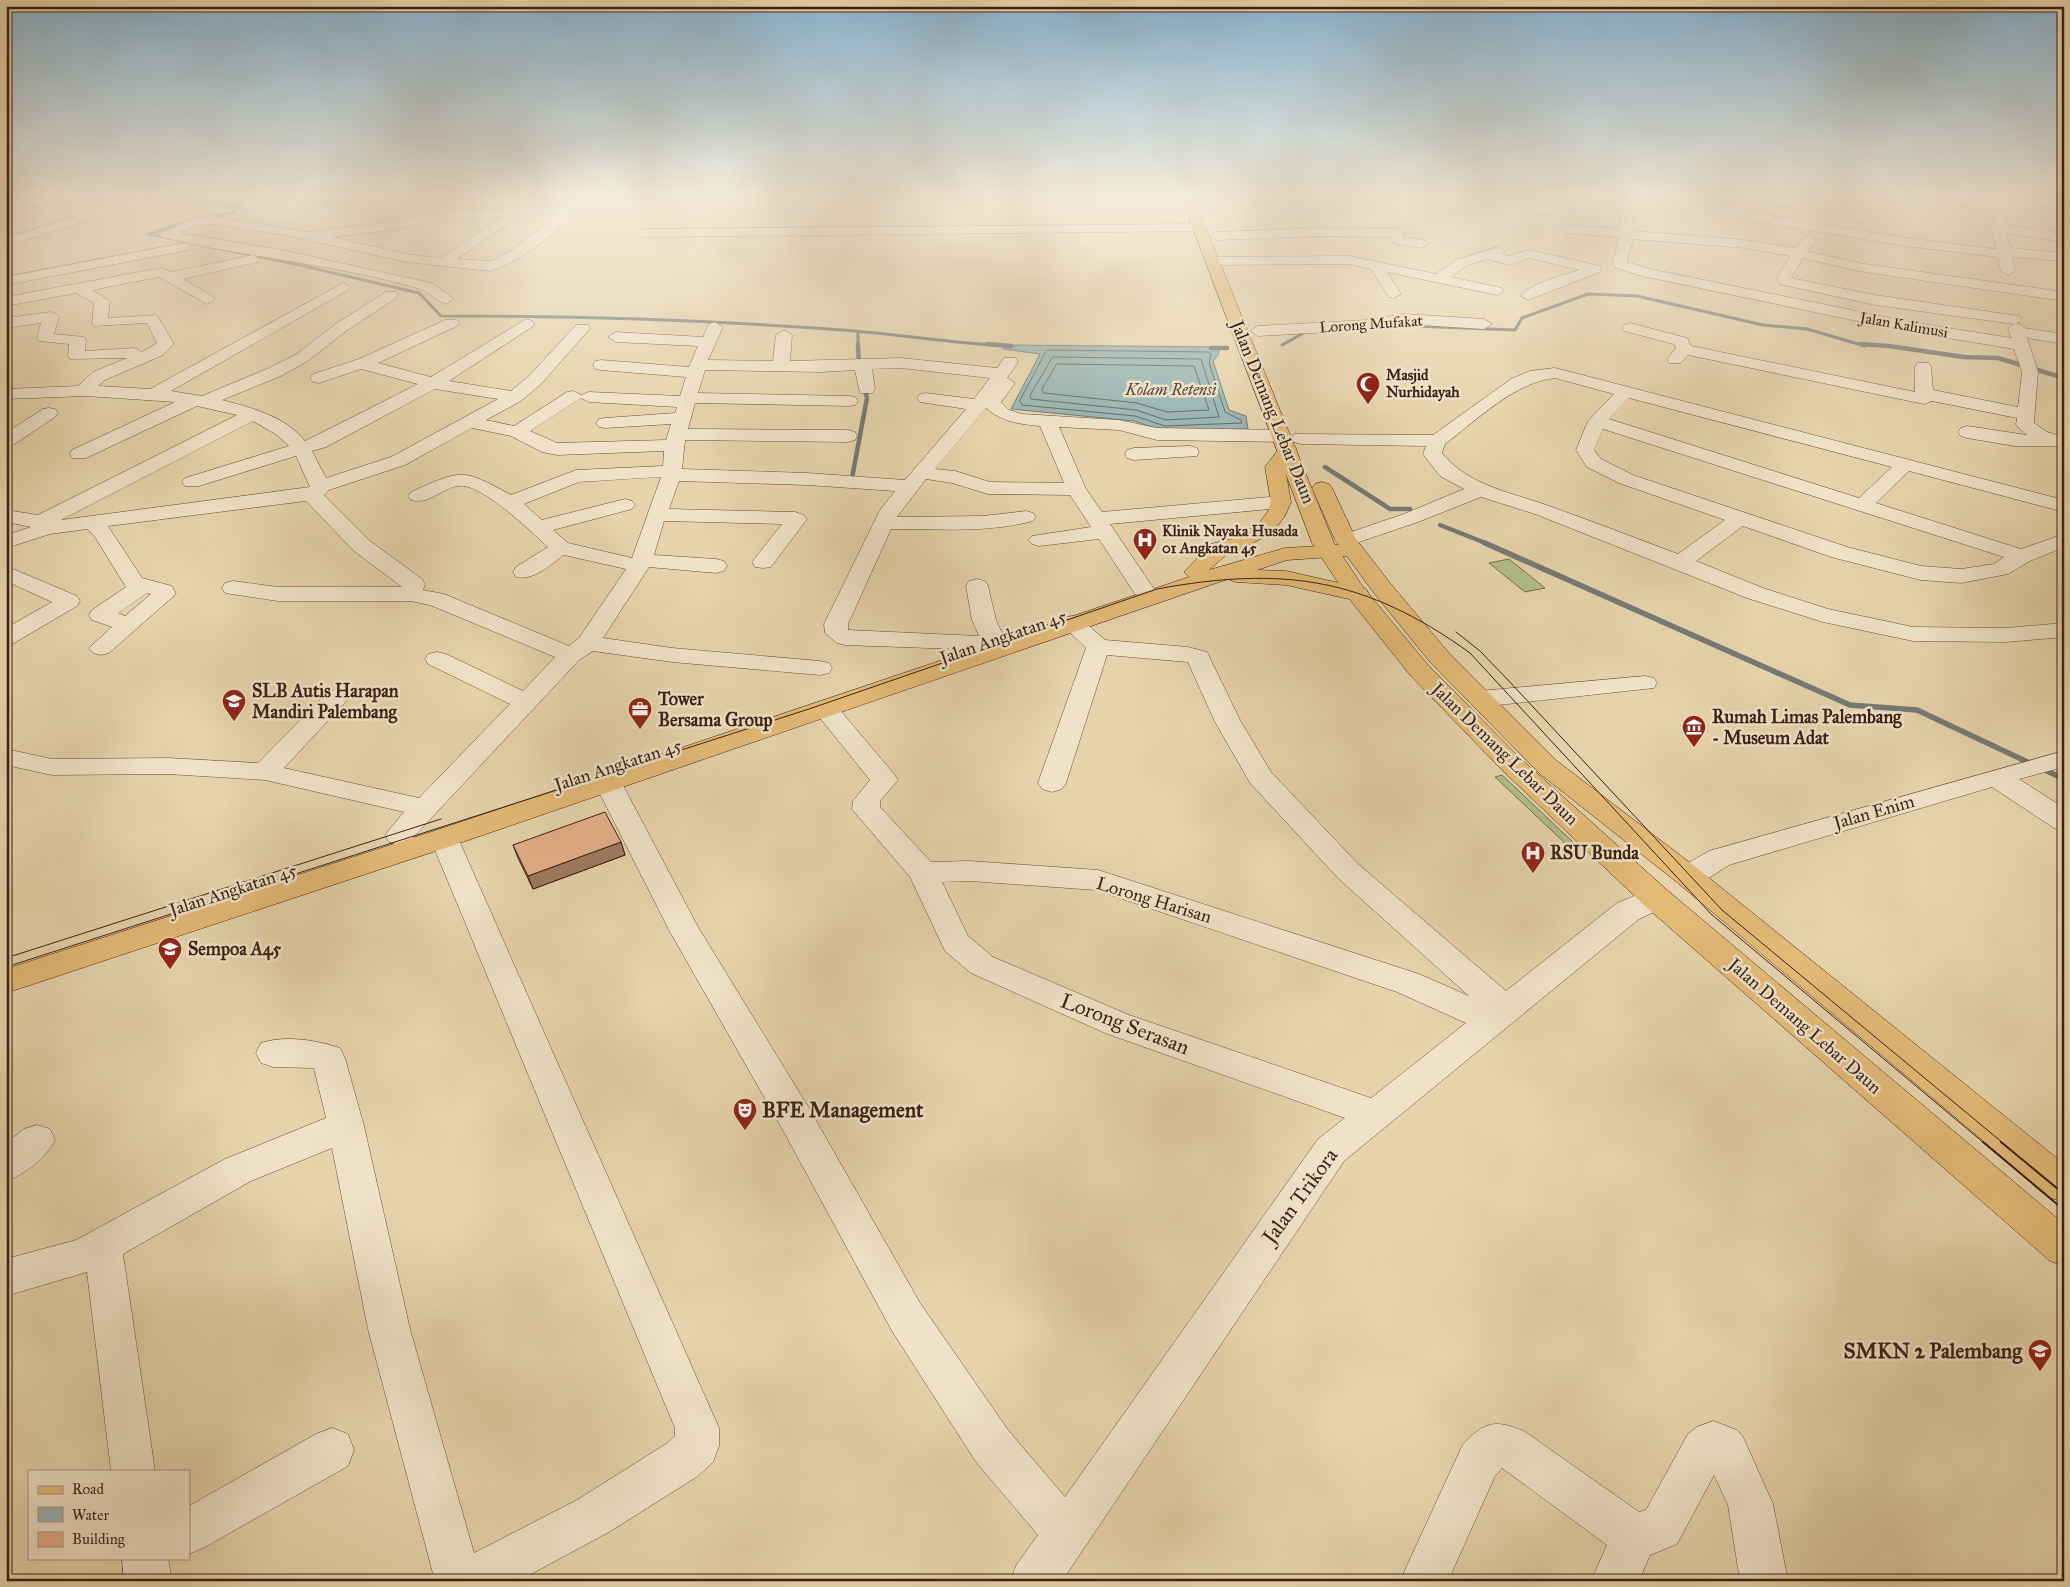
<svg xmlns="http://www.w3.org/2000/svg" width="2070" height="1587" font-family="'IM FELL Great Primer',serif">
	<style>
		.green { fill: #b1be8c; stroke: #766e50 }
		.water { fill: #9ab6b4; stroke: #747a74 }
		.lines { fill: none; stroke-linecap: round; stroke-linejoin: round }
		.shore { stroke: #6b6a64; stroke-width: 1 }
		.stream-far2 { stroke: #747a74; stroke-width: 3 }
		.stream-far1 { stroke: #747a74; stroke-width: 4.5 }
		.stream { stroke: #747a74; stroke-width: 5.5 }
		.minor-casing { stroke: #664c3a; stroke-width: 1 }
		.major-casing { stroke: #3c1f15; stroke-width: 1 }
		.highway-casing { stroke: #3c1f15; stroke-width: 1 }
		.minor { fill: #efe2c8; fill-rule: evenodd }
		.major { fill: #e3ba76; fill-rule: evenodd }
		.highway { fill: #e3ba76; fill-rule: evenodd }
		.tram-far1 { stroke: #3c1f15; stroke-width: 1 }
		.tram { stroke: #3c1f15; stroke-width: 2 }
		.wall { fill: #c39676; stroke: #3c1f15 }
		.shaded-wall { fill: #9f7a60; stroke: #3c1f15 }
		.building { fill: #e3ae89; stroke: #3c1f15 }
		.labels { text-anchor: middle; stroke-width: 5; stroke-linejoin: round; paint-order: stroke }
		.far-street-label { font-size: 15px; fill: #3c1f15; stroke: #efe2c8 }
		.far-poi-label { font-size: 15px; font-weight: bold; fill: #3c1f15; stroke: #efe2c8; text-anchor: start }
		.far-water-label { font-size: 16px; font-style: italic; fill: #54453d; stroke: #efe2c8 }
		.street-label { font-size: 18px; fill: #3c1f15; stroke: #efe2c8 }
		.poi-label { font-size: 18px; font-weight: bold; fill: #3c1f15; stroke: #efe2c8; text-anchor: start }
		.near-street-label { font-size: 21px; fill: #3c1f15; stroke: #efe2c8 }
		.near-poi-label { font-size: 21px; font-weight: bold; fill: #3c1f15; stroke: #efe2c8; text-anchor: start }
	</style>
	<rect width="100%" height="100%" fill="#e6d3ab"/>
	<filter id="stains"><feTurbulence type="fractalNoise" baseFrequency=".004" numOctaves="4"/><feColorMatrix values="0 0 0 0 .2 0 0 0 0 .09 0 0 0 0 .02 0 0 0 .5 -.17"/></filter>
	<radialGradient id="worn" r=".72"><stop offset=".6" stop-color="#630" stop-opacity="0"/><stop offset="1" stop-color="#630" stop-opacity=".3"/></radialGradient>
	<g class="green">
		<polygon points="1509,559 1545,588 1525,592 1489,563"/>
		<polygon points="1502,775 1576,845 1569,847 1495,777"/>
	</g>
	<polygon class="water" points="1006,345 1218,347 1219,354 1213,361 1229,410 1246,416 1248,429 1164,431 1134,421 1011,409 1040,354 1003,349 1003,346"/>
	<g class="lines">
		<g class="shore">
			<polygon points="1047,350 1209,352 1211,355 1209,363 1225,412 1241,420 1242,423 1165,426 1135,416 1022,405 1020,401"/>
			<polygon points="1053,357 1201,359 1219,417 1166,420 1136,410 1031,399 1030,396"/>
			<polygon points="1057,364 1194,366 1209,410 1167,412 1137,403 1044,393 1042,390"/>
		</g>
		<g class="stream-far2">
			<polyline points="20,207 153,195 240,206 232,213 205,218"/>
			<path d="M192,220L149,234L295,264L419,293L441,316C575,316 709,320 843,330C897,334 951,343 1005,346"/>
			<polyline points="1388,325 1515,330 1522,318 1588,294 1637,296 1763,325 1807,329 1865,346"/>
			<polyline points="858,333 858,346"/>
			<polyline points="1282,345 1309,330"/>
		</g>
		<g class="stream-far1">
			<polyline points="858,344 859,367"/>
			<polyline points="987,344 1011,346"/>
			<polyline points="1861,344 1889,346 1964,357 1998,358 2064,378"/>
			<polyline points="1211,348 1227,348"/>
			<polyline points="1325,467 1390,509 1410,509"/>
			<polyline points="852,478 867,398 864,386"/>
			<polyline points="1440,525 1488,544"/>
		</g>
		<polyline class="stream" points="1485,543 1850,705 1917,710 2064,779"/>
		<defs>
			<g id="minor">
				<polygon points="76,194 113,194 107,198 6,209 6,201"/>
				<polygon points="149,194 167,194 165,197 6,246 6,238"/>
				<polygon points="238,194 254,194 224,207 218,203"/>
				<polygon points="318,194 330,194 325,201 331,216 330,219 325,220 319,216 313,201"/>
				<polygon points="591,194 606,194 592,202 586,198"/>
				<polygon points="1016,194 1028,194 1027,211 1017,211"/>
				<polygon points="1432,194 1444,194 1453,201 1537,206 1527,194 1539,194 1554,211 1548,215 1451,209 1440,205"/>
				<polygon points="1627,194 1682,194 1727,206 1782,218 1913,239 1996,249 1992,228 1993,219 2000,215 2007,219 2006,225 2064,234 2064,242 2007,233 2010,248 2064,253 2064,261 2012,257 2015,271 2008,275 2001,271 1998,257 1913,247 1782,226 1726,214 1679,201 1633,200 1626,202 1633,218 1634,231 1745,240 1795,248 1805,237 1810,236 1817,240 1807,251 1858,263 2064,292 2064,301 1858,271 1803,258 1791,278 1875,295 2019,316 2022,319 2019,322 2014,324 1875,305 1780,284 1777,278 1790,256 1745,248 1633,239 1627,262 1650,269 1905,321 2011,338 2008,328 2016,323 2022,325 2024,328 2064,334 2064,344 2027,338 2038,372 2034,423 2047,432 2064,437 2064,449 2053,446 2015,446 1967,438 1961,436 1958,432 1961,428 1967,426 2027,435 2016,425 2017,418 1932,401 1924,404 1688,355 1681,363 1669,363 1667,359 1676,348 1674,344 1624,331 1622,328 1624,325 1630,323 1687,338 1691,346 1915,392 1915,367 1917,363 1929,363 1931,367 1933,390 2018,407 2022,372 2014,349 1905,331 1642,276 1614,267 1612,264 1620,237 1568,233 1561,229 1568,225 1620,229 1620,218 1614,202 1618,196"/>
				<polygon points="1754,194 1771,194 1805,200 1821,194 1834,194 1824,204 1868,214 1869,217 1863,221 1809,207 1786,206 1756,197"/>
				<polygon points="1859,194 1899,194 1946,198 2064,199 2064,207 1946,206 1865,198"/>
				<polygon points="1204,202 1329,202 1335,206 1329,210 1200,209 1198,206 1200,203"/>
				<path d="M552,206L571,209L572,215C558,234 512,266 489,271L406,262L285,235L212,224L196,226L180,233L282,250L427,282L432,283L454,299L446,304C436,301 429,292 420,289C336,264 247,258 162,237L160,234L188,220L212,216L309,232L392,222L438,212ZM552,214L558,215L512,250L492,261L457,259L520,216ZM502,217L441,258L406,254L332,237L392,230L438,220Z"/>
				<polygon points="1200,224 1205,225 1207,228 1205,231 643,237 636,233 643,229"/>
				<polygon points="1321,228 1397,229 1402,230 1404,237 1426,241 1428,244 1421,248 1393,243 1391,237 1321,236 1217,240 1210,236 1217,232"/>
				<polygon points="184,243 189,244 191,247 189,250 6,285 6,277"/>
				<path d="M1498,247L1505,251L1502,254L1509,256L1529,250L1600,266L1602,269L1600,272L1528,300L1521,296C1530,283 1564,275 1579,270L1530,258L1510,265L1487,259L1466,266L1451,277L1502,288L1504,291L1497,295L1387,272L1401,294L1394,298L1389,297L1371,269L1349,264L1213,265L1206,261L1213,257L1349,256L1436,274L1456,260Z"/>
				<path d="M253,255L260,259L258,262L183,279L212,296L215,299L212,302L207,304L159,277L92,290L110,301L108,318L157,315L174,344L163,355L105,380L98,386L150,389L343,283L350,287L348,290L171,391L202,396L269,368L297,354L334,325L386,292H396L398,295L396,298L346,331L309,360L281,376L222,400C252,408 285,416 305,441L418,384L361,369L319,383L313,382L310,378L313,374L359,359L445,320H457L459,323L457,326L378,363L431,377L526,319L532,321L534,324L532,327L449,381L511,391L529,376L576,325H588L590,328L588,331L541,384L521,401L486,420L514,426L567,392L573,391L581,395L589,392L680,396L686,377L601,370L595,369L593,365L595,361L601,360L689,367L698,346L616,342L608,337L616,332L703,337L709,324L715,322L723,327L708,360L773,361L776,335L784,330L792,335L790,361L901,358L997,368L1004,358H1016L1018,362L1007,378L1015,383L1001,402L1009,410L1022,414L1119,420L1157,428L1282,430L1289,432L1291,436L1289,440L1282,442L1157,440L1119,430L1059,427L1086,489L1102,512L1281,496L1288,498L1291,502L1288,506L1281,508L1110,524L1154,589L1151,594L1143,596L1135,594L1099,539L1039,546L1032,544L1028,540L1032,536L1091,527L1070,495L988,494L952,483L926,479L897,517L983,516L1026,511L1033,513L1036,517L1033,521C988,533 938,529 891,529L848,624V630L979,636L972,620L966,586L969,581L977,579L985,581L988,586L996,620L1005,640L1001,645L986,650L845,645L837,643L825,633L824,624L880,510L895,491L807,485L679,481L669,509L795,512L804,515L807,519L771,567L763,568L755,567L752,562L782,524L664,521L654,555L716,559L724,561L727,566L724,571L716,573L649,567L603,638L672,648L820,661L829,663L832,668L829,673L820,675L672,662L593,651L579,660L409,842L399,845L389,842L385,835L404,812L265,780L168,774L52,775L6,765V749L52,759L168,758L258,763L328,692L337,689L346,692L350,697L284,768L419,798L510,704L428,664L425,659L428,654L437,652L446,654L523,691L555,657L430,605L410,601H278L225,593L222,588L225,583L233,581L278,587H402L354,551L306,501L108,526L142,578L172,586L176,594L109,653L101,655L93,653L89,648L112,627L92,620L89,615L92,610L126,587L95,537L87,529L50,534L6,548V535L31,527L6,522V510L38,515L237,415L197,406L86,458H72L70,454L72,450L175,402L86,396L6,399V389L78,386L93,372L127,358L70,359L68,356L69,344L39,341L37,338L41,323L6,328V318L51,312L56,314L59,317L54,334L84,337L86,340L85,351L134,348L142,352L157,343L147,323L94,326L92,323L94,303L76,293L6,306V297L161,268L172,272ZM901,368L990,378L974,399L926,393L920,394L917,398L920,402L966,409L905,480L807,473L682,469L685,440L848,442L855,440L857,436L855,432L848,430L688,429L695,403L849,406L855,405L858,401L855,397L849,396L698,393L705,370L821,372L855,370L860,393H872L875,389L872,369ZM435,389L498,399L391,457L326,478L312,451L326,447ZM581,398L589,402L677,407L675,413L605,418L599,419L596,423L599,427L605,428L671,424L666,440L557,443L530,431ZM986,408C1002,422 1019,424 1040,426L1064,483L990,482L955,471L935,469ZM253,421L277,435L289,446L185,478L182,482L185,486H199L296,456L310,487L61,520ZM472,428L511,436L542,452L557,455L664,451L663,466L576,470L511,495C461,468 463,469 411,492L408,496L411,500C429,505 441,489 457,486C480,481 531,532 548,547L516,567L513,572L516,577C534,581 550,565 564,555L626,569L579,638L569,646L444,594L423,590L425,584L422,579L370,541L324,495L329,490L405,465ZM661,477L632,558L568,543L553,530L632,509L635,505L632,501L625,499L542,520L524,504L579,482ZM147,593L151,594L125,616L118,613Z"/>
				<polygon points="1404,314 1484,319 1492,324 1484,329 1404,324 1368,330 1258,336 1250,331 1258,326 1368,320"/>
				<path d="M1555,368L2064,500V512L1909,471L1876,503L2021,549L2064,534V547L2030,561L2008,574L1961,583L1921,580L1831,557L1743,526L1696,561L1763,588L1828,609L1913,627L2006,628L2064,623V637L2006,642L1913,641L1823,622L1747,598L1535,514L1481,497L1418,522L1353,544L1346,546L1339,544L1335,540L1339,536L1404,514L1464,489L1440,476L1423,454L1426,446L1301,444L1294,442L1292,438L1294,434L1433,435L1511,379L1530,371ZM1555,378L1614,394L1588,421L1576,450L1587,467L1619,483L1725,520L1678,554C1635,538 1592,521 1549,506C1510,492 1469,486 1442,453L1445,444C1477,420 1515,382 1555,378ZM1629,398L1892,467L1859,498L1609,419ZM1603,429L2004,557L1994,564L1961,569L1921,566L1847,547L1633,475L1601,459L1594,450Z"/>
				<polygon points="49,408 55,409 58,413 55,417 13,445 6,447 6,433 43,409"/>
				<polygon points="1190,446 1197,448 1199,452 1197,456 1134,460 1127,458 1125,454 1127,450 1134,448"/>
				<polygon points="6,566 77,596 80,601 77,606 14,643 6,645 6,628 52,602 6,581"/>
				<path d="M1072,616L1080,618L1105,640L1188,647L1207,652L1240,720L1271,772L1358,864L1506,991L1617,903L1656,887L1667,890L1671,898L1667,906L1639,919L1344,1161L1062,1581H1010L1017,1564L1038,1535L976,1462L892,1331L784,1132L669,930L594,782L598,776L608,773L618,776L698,927L810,1110L920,1303L1008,1430L1065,1497L1318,1139L1345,1118L1105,1033L971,973L945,951L910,877L852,809L853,801L870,780L816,713L812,708L816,703L825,700L834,703L894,774L898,780L880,801V807L931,862L970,861L1098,870L1419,974L1469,996L1338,878L1250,783L1214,720L1188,662L1107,655L1066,783L1062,789L1052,792L1042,789L1038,783L1086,648L1060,623L1064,618ZM970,881L1096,890L1397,992L1466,1023L1371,1098L1129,1015L993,957L968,936L942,882Z"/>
				<polygon points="1645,676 1654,678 1657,683 1654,688 1480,707 1471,704 1467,699 1471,694 1480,691"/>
				<path d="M2064,751V767L2019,779L2064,808V830L2054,828L1992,787L1729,865C1713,875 1697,889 1678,883L1673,876L1678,869L1709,851Z"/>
				<path d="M444,828L454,831L458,838L719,1428V1446L713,1462L698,1476L609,1532L518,1581H435L368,1329L332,1148L251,1181L123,1254L155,1471H111L87,1272L6,1296V1259L76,1240L225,1159L326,1118L314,1068L273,1067L261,1063L256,1053L261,1043C285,1035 316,1040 340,1048L345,1058L364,1126L410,1329L474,1553L577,1500L666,1444L675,1436V1428L430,838L434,831Z"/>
				<path d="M37,1125L50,1129L55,1140C46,1158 25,1174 6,1181V1143L24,1129Z"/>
				<path d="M1713,1421L1737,1430L1743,1437L1773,1504L1788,1581H1740L1728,1505L1714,1475L1677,1544L1650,1555L1639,1581H1591L1607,1545L1502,1468L1495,1476L1448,1581H1400L1463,1444C1485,1422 1494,1419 1524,1431L1639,1512L1646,1510L1688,1434L1697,1427Z"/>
				<polygon points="332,1428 348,1434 354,1450 348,1466 205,1547 189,1554 189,1506 316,1434"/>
				<polygon points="122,1558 168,1558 172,1581 124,1581"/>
			</g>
			<polygon id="major" points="1288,444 1295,446 1297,450 1285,467 1291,502 1285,516 1272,533 1245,547 1227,554 1209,570 1285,548 1353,544 1361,545 1364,550 1361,555 1287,560 1257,570 1286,571 1366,589 1369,594 1366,599 1358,601 1286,585 1236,582 1228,579 454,845 6,993 6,969 434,831 1189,577 1184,572 1211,544 1231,539 1258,525 1268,511 1271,502 1265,467 1281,446"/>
			<g id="highway">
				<polygon points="1180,194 1192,194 1334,543 1363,587 1428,665 1520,758 1667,890 2064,1224 2064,1266 2050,1261 1645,906 1502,770 1410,675 1347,596 1312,543"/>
				<polygon points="1322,482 1329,484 1332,488 1356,539 1390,583 1448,652 1557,761 1698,869 2064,1164 2064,1202 2051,1198 1678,883 1539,773 1430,662 1374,593 1335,540 1312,488 1315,484"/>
			</g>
		</defs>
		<use href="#minor" class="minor-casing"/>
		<use href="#major" class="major-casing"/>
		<use href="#highway" class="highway-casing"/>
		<use href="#minor" class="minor"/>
		<use href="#major" class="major"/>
		<use href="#highway" class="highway"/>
		<g class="tram-far1">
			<polyline points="1456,632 1480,651 1508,680 1722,910 2003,1143"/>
			<polyline points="6,958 441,819"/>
			<path d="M6,967L809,709L1157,589C1282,566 1365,577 1470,653L1711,914L1984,1143"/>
		</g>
		<g class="tram">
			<polyline points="1983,1142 2064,1210"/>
			<polyline points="2001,1142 2064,1194"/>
		</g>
	</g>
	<polygon class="wall" points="621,842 625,855 533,889 518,858 513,845"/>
	<polygon class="shaded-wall" points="621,842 625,855 533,889 528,876"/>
	<polygon class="building" points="605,812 621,842 528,876 513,845"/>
	<linearGradient id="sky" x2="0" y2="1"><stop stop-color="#89b5d3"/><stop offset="0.47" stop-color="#f4ebd9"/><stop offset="1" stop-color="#f4ebd9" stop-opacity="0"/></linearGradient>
	<rect width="2070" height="416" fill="url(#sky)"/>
	<defs>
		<symbol id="mosque-pin" viewBox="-11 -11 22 30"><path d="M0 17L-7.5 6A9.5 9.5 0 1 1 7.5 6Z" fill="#8f2418" stroke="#efe2c8"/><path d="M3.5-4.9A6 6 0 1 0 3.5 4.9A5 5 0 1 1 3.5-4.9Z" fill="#fff"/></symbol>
		<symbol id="hospital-pin" viewBox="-11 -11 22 30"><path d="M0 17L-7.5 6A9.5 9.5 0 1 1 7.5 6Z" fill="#8f2418" stroke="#efe2c8"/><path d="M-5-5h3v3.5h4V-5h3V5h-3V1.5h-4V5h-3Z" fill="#fff"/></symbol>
		<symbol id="school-pin" viewBox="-11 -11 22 30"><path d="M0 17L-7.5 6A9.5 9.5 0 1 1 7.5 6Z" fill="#8f2418" stroke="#efe2c8"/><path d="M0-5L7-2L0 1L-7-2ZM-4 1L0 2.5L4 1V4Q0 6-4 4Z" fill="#fff"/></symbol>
		<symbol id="office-pin" viewBox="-11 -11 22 30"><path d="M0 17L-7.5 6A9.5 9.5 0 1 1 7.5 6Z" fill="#8f2418" stroke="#efe2c8"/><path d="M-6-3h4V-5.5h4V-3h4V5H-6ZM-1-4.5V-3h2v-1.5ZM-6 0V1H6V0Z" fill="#fff"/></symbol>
		<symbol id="museum-pin" viewBox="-11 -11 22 30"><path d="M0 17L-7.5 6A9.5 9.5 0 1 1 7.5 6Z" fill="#8f2418" stroke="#efe2c8"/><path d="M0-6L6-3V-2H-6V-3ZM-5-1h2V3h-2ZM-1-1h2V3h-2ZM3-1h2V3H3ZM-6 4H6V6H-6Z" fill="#fff"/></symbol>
		<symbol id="theatre-pin" viewBox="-11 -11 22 30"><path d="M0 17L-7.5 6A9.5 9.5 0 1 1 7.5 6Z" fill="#8f2418" stroke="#efe2c8"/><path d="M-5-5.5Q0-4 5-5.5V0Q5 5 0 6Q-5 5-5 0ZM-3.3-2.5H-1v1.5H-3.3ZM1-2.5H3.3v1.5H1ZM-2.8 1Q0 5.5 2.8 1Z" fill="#fff"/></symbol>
	</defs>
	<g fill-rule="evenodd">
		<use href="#mosque-pin" x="1354" y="370" width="28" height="38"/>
		<use href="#hospital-pin" x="1131" y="526" width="28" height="38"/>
		<use href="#school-pin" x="220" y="687" width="28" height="38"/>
		<use href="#office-pin" x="626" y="695" width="28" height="38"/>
		<use href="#museum-pin" x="1680" y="713" width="28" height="38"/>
		<use href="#hospital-pin" x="1519" y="839" width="28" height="38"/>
		<use href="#school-pin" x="156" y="935" width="28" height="38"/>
		<use href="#theatre-pin" x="731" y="1096" width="28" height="38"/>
		<use href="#school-pin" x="2026" y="1337" width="28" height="38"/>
	</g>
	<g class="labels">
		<g class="far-street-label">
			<text transform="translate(1371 324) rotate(-4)" y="5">Lorong Mufakat</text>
			<text transform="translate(1904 325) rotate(10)" y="5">Jalan Kalimusi</text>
		</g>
		<g class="far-poi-label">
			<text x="1386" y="380">Masjid<tspan x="1386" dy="17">Nurhidayah</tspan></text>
			<text x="1162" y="536">Klinik Nayaka Husada<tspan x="1162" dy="17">01 Angkatan 45</tspan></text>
		</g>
		<g class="far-water-label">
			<text x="1171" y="395">Kolam Retensi</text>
		</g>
		<g class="street-label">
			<text transform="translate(1273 412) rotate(68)" y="6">Jalan Demang Lebar Daun</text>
			<text transform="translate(1003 637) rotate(-19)" y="6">Jalan Angkatan 45</text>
			<text transform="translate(1505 754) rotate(44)" y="6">Jalan Demang Lebar Daun</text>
			<text transform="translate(618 765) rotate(-18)" y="6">Jalan Angkatan 45</text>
			<text transform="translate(1874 812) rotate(-16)" y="6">Jalan Enim</text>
			<text transform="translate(233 890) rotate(-18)" y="6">Jalan Angkatan 45</text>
			<text transform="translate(1154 900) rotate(17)" y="6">Lorong Harisan</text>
			<text transform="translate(1805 1026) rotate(41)" y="6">Jalan Demang Lebar Daun</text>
		</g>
		<g class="poi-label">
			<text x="252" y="697">SLB Autis Harapan<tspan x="252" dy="21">Mandiri Palembang</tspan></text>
			<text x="658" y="705">Tower<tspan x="658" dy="21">Bersama Group</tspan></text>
			<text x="1712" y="723">Rumah Limas Palembang<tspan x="1712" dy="21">- Museum Adat</tspan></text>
			<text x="1550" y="859">RSU Bunda</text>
			<text x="188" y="955">Sempoa A45</text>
		</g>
		<g class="near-street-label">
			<text transform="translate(1125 1024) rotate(21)" y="7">Lorong Serasan</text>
			<text transform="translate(1300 1196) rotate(-54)" y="7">Jalan Trikora</text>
		</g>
		<g class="near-poi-label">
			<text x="762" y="1117">BFE Management</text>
			<text x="2022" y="1358" text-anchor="end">SMKN 2 Palembang</text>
		</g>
	</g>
	<rect width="2070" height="1587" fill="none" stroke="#e6d3ab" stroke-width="25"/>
	<rect x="8" y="8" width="2055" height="1572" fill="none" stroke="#3c1f15" stroke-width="2.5"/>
	<rect x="12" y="12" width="2045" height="1562" fill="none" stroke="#3c1f15"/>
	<rect x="28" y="1470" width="162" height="90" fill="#efe2c8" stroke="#a79480"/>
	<rect x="38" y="1486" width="25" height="8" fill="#e3ba76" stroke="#a79480"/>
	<text x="72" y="1494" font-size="15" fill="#3c1f15">Road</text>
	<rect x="38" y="1507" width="25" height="15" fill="#9ab6b4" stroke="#a79480"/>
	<text x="72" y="1520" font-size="15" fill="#3c1f15">Water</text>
	<rect x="38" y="1532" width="25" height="15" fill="#e3ae89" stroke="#a79480"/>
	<text x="72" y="1544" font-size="15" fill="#3c1f15">Building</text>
	<rect width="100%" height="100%" filter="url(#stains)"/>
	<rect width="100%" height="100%" fill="url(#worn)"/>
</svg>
